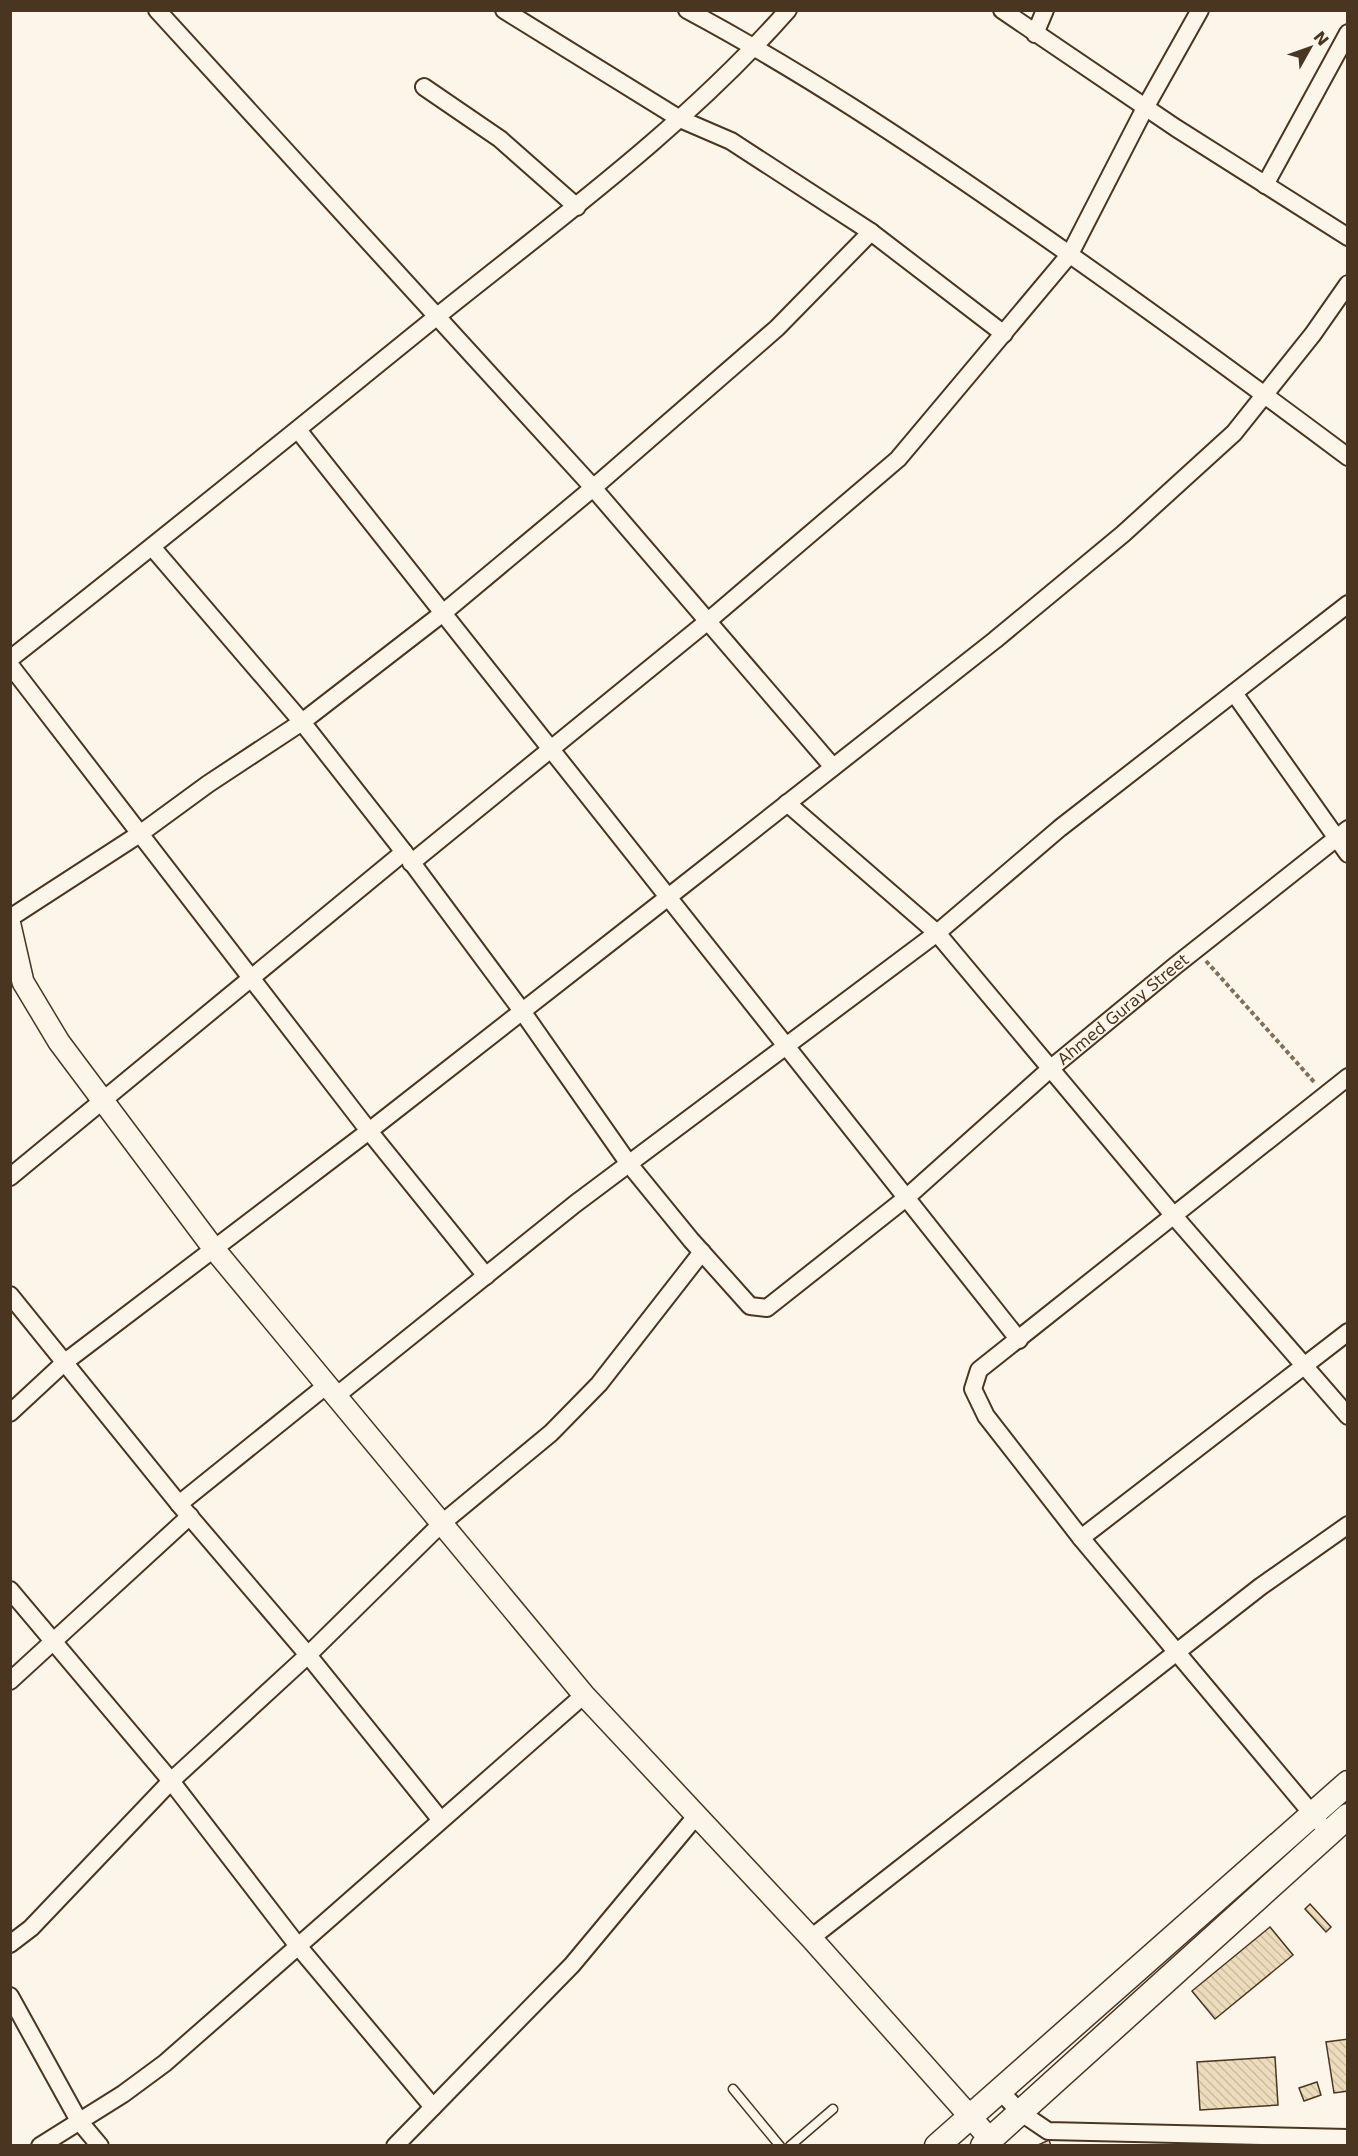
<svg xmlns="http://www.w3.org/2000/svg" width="1358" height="2156" font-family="'DejaVu Sans',sans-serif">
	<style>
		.building { fill: url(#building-back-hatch); stroke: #4a3520; stroke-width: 1.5 }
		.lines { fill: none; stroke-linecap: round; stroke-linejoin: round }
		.service-casing { stroke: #4a3520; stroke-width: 11 }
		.minor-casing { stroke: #4a3520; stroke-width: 20 }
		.tertiary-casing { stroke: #4a3520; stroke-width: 24 }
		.secondary-casing { stroke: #4a3520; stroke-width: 27 }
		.path { stroke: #7f6f5c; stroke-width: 4; stroke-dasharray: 4.5 3; stroke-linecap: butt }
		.service { stroke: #fbf6e9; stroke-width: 8 }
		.minor { stroke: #fbf6e9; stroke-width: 16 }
		.tertiary { stroke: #fbf6e9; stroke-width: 21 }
		.secondary { stroke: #fbf6e9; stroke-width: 24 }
		.labels { text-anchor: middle; stroke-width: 4.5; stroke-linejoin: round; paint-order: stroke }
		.street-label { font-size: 16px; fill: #4a3520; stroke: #fbf6e9 }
	</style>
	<defs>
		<pattern id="building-back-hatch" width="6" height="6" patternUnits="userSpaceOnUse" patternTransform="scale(1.5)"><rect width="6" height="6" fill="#ecdcbc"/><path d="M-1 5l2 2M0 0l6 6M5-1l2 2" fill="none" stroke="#ccbda1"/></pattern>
	</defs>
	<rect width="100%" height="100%" fill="#fbf6e9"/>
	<g class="building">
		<polygon points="1310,1904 1331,1927 1326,1932 1305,1909"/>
		<polygon points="1270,1927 1293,1955 1215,2019 1192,1991"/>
		<polygon points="1348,2039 1348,2091 1334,2093 1326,2042"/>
		<polygon points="1275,2057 1278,2105 1200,2110 1197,2062"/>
		<polygon points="1317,2082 1321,2095 1304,2101 1299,2088"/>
		<polygon points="1049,2140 1051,2146 1036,2146"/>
	</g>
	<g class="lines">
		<defs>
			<g id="service">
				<polyline points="733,2089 780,2146"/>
				<polyline points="790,2146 833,2109"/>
			</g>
			<g id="minor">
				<polyline points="157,10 589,483 833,767"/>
				<polyline points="504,10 680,119 731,141 871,232 1004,334"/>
				<path d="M687,10C801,71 908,142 1013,215C1126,293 1237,374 1348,457"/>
				<polyline points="1002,10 1176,128 1348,237"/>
				<polyline points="1035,34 1045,10"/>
				<polyline points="424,87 500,139 577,207"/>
				<polyline points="1265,185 1348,33"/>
				<polyline points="298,430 1019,1340"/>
				<path id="s1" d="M152,547L302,722L404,852L522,1011L629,1164L691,1240L750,1306L767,1308L906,1198L1050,1069L1175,966L1348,829"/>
				<path d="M10,659C153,547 294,432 435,318C557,220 684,128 788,10"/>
				<polyline points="10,665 369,1131 486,1276"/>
				<polyline points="1234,693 1348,854"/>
				<polyline points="787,803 937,933 1174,1216 1348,1416"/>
				<polyline points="411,863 708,621 898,459 1070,254 1145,108 1200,10"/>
				<polyline points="10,918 141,833 208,784 302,722 443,613 593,488 777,328 871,232"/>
				<polyline points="10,1177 404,852"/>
				<polyline points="10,1295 179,1504 308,1655 440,1819"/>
				<polyline points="336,1396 575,1204 937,933 1060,828 1348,604"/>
				<polyline points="10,1413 65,1362 369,1131 667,898 995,640 1123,534 1234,433 1313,334 1348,284"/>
				<polyline points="179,1504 327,1385"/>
				<polyline points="1081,1538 1348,1332"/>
				<polyline points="10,1590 171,1781 298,1946 433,2107"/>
				<polyline points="10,1681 190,1516"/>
				<polyline points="1319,1822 1081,1538 986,1416 973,1389 979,1370 1348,1077"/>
				<polyline points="811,1938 1260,1587 1348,1525"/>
				<polyline points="10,1944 31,1928 171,1781 308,1655 441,1524 551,1433 599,1384 702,1252"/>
				<polyline points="10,1996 79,2121 100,2146"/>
				<polyline points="1000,2091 1020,2112 1048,2131 1348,2138"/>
				<polyline points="40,2146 123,2094 165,2063 584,1695"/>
				<polyline points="395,2146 572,1965 697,1815"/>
			</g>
			<polyline id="tertiary" points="10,925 23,982 59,1042 214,1249 584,1695 811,1938 990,2139"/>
			<g id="secondary">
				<polyline points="937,2146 1348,1783"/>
				<polyline points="983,2146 1348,1816"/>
			</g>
		</defs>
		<use href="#service" class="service-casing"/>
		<use href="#minor" class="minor-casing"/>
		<use href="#tertiary" class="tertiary-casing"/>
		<use href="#secondary" class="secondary-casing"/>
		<polyline class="path" points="1206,961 1315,1083"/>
		<use href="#service" class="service"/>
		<use href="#minor" class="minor"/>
		<use href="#tertiary" class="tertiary"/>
		<use href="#secondary" class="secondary"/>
	</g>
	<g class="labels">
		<g class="street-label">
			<text dy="6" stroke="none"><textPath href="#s1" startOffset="1449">Ahmed Guray Street</textPath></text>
		</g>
	</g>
	<rect width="1358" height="2156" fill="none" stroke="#4a3520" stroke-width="24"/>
	<g transform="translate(1310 48) rotate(50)" stroke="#fbf6e9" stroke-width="4.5" paint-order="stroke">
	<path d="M0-4.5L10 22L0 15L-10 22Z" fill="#4a3520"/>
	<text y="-9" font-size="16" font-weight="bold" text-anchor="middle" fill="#4a3520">N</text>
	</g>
</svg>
